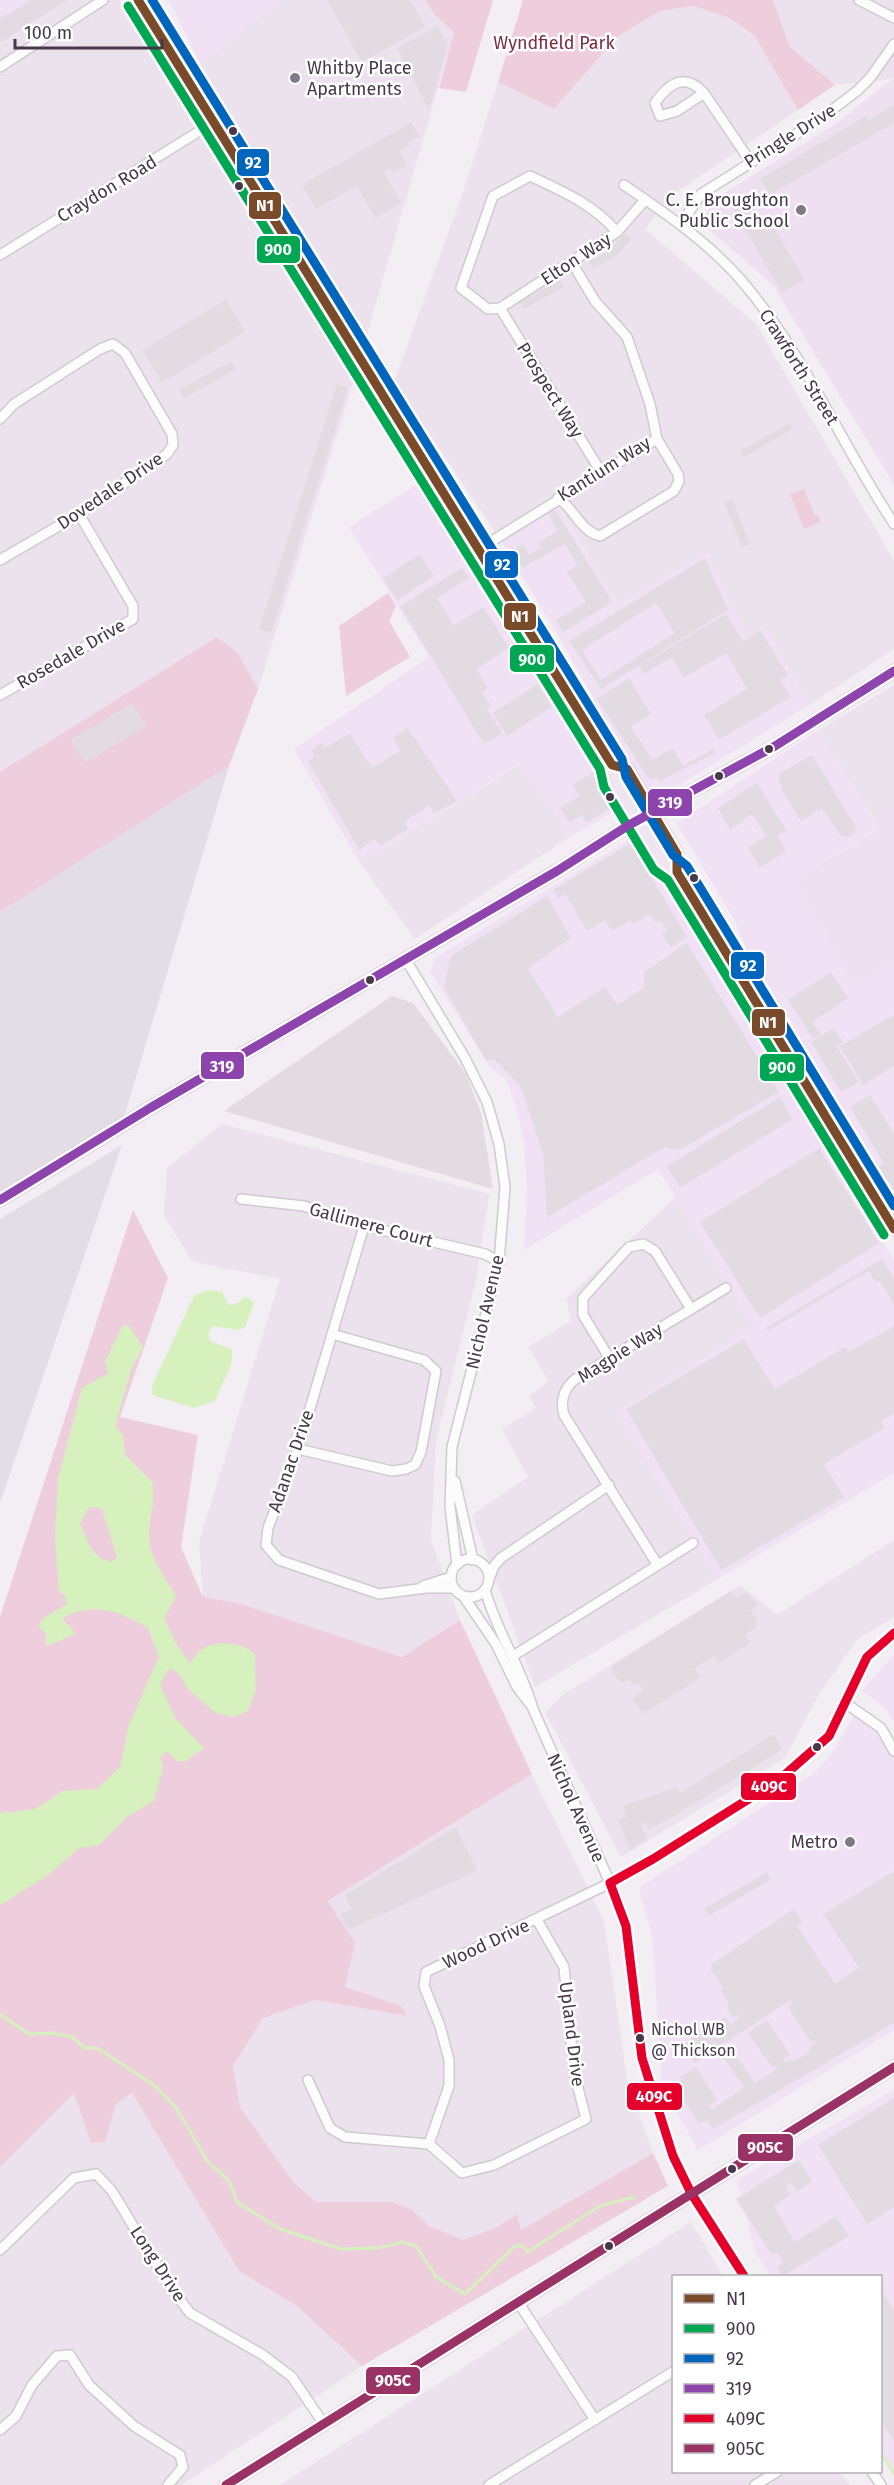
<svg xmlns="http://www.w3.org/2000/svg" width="894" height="2485" font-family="'Fira Sans',sans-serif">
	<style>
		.residential { fill: #ece2ed }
		.commercial { fill: #f0e1f5 }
		.industrial { fill: #e3dde5 }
		.education { fill: #efe0f1 }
		.green { fill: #eecedc }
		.parking { fill: #e2dce2; fill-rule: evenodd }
		.water { fill: #d6f1be; fill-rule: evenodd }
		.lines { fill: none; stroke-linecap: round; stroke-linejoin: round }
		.stream { stroke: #d6f1be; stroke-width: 3 }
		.minor-casing { stroke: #cfcad0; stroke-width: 12 }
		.major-casing { stroke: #d1bbd5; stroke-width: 15 }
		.minor { stroke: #fdfcfd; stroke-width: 9 }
		.major { stroke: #f0e6f2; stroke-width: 12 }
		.bus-1-casing { stroke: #fff; stroke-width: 14 }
		.bus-2-casing { stroke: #fff; stroke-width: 14 }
		.bus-3-casing { stroke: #fff; stroke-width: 14 }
		.bus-4-casing { stroke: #fff; stroke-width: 14 }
		.bus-5-casing { stroke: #fff; stroke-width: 14 }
		.bus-6-casing { stroke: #fff; stroke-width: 14 }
		.bus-1 { stroke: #7a4b2a; stroke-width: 9 }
		.bus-2 { stroke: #00a651; stroke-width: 9 }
		.bus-3 { stroke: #0065bd; stroke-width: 9 }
		.bus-4 { stroke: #8e44ad; stroke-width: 9 }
		.bus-5 { stroke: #e4002b; stroke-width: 9 }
		.bus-6 { stroke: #936; stroke-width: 9 }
		.poi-dot { fill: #837885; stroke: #fff; stroke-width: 2 }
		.bus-dot { fill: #46384a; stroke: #fff; stroke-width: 2 }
		.labels { text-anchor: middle; stroke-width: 5; stroke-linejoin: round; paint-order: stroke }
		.bus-label { font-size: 16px; fill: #46384a; stroke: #fff; text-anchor: start }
		.park-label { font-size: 18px; fill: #7e2a3e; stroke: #fff }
		.poi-label { font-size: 18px; fill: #46384a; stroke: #fff; text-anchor: end }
		.street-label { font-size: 18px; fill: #46384a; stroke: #fff }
		.line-badge { stroke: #fff; stroke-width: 2 }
		.badge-label { font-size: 16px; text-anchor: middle; font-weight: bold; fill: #fff }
	</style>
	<rect width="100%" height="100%" fill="#f3eef3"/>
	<g class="residential">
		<polygon points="71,0 119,0 354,380 258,689 237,652 217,637 0,772 0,45"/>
		<polygon points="282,0 426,0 435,15 454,32 366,338 200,64"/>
		<polygon points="773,0 894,0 894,79 835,85 790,47"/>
		<polygon points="694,6 730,18 754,35 798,110 668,198 645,229 756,324 894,561 894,649 809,705 768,630 749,641 618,605 557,504 500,539 394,382 462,195 498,82 554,109 617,37 660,11"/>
		<polygon points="894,685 894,805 873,817 817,731"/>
		<polygon points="520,764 571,836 415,939 360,863"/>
		<polygon points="222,1124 489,1194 476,1281 436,1441 431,1540 460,1620 403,1657 238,1603 203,1597 199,1542 280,1279 193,1262 164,1216 167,1168"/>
		<polygon points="676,1197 754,1326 617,1412 718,1579 535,1687 472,1515 528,1477 502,1429 536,1408 529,1396 549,1381 528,1347 571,1321 566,1299"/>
		<polygon points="894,1540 894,1617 857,1640 819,1694 785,1758 621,1857 545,1712 561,1696 740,1585 777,1615"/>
		<polygon points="532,1774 604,1921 627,2079 653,2153 471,2260 364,2217 303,2205 240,2107 233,2066 263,2018 315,2000 407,2016 401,2006 345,1987 354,1944 327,1902"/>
		<polygon points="75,2092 91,2143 105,2142 116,2104 132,2093 239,2271 298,2307 362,2366 182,2485 0,2485 0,2167"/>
		<polygon points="691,2222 723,2276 674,2276 674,2472 839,2472 850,2485 280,2485"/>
	</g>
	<g class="commercial">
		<polygon points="0,0 71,0 0,45"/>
		<polygon points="169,0 282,0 200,64"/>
		<polygon points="419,483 532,664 624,806 571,836 519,764 360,863 294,749 429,657 349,527"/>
		<polygon points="556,504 618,605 707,551 749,641 768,629 809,705 651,802 561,640 500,539"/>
		<polygon points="817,731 879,828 794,880 855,984 894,961 894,1192 748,952 734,919 677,823"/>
		<polygon points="635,836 894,1260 894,1473 718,1579 617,1412 753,1325 658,1169 524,1250 527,1191 524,1141 514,1098 505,1078 490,1067 430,971 435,958"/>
		<polygon points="894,1654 894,1722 885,1708 862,1691"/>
		<polygon points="856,1713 872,1727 894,1760 894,2030 698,2150 662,2085 652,1935 639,1888 813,1774 831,1755"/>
		<polygon points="894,2090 894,2471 881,2450 880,2276 771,2276 756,2254 737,2180"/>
	</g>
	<g class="industrial">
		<polygon points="229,766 124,1117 0,1192 0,912"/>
		<polygon points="122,1145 0,1503 0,1219"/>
	</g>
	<g class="education">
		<polygon points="893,78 894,79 894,485 773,285 700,222 718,197 834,125"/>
		<polygon points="894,805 894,961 855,984 794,880 879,829 873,817"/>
	</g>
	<g class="green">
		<polygon points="426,0 493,0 466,92 439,88 454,32 435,15"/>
		<polygon points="523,0 773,0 790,47 835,85 798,110 754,35 730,18 694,6 660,11 617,37 554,109 498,82"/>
		<polygon points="804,489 815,516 818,515 821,522 804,529 790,494"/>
		<polygon points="388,593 396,606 389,621 410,657 346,696 339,626"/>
		<polygon points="217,637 237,652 258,689 229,766 0,912 0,772"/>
		<polygon points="133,1210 168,1278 120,1417 198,1435 181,1547 203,1597 238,1603 402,1657 460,1620 532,1774 328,1901 355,1943 345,1987 401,2006 407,2016 315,2000 263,2018 233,2066 240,2107 293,2182 316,2202 391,2202 411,2209 429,2226 463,2240 496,2228 517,2214 521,2230 653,2153 668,2186 362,2366 298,2307 239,2271 132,2093 116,2104 105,2142 91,2143 74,2093 0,2167 0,1617"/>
	</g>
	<g class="parking">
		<polygon points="31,0 68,0 0,43 0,15 2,18"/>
		<polygon points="327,0 410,0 425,27 362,62"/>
		<polygon points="437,26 448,45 429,110 397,48"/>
		<polygon points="894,105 894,123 770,195 760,179 866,116 869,120"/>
		<polygon points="411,122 419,136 408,143 409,146 400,151 407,165 393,173 390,168 384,172 401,203 375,218 357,186 316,209 302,185"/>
		<polygon points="747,200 758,219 766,214 805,280 782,293 733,209"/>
		<polygon points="625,233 632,239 616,256 593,269 589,261 609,251"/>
		<polygon points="560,280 564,287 524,309 519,302"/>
		<polygon points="226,299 245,332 162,383 143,350"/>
		<polygon points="231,361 236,369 184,398 179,390"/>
		<polygon points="337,384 348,388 271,633 259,629"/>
		<polygon points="790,423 793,429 744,457 740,451"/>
		<polygon points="732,499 750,544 742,547 724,502"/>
		<polygon points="555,509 612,602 563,632 556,620 586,602 567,572 577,565 565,544 522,568 512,551 523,544 530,555 541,548 538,543 558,531 548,513"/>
		<polygon points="420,554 434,576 397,600 383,578"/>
		<path d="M705,558L728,610L601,689L569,641ZM656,603L675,633L601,680L582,650Z"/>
		<polygon points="462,568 469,578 437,598 454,625 483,607 509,648 476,669 488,688 482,692 491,706 487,709 502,733 484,744 400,606"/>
		<polygon points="726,614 743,641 761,631 788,675 780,680 791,697 719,740 704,715 747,689 726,653 684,678 672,657 644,674 639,666"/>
		<polygon points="629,678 651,714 631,726 652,760 673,748 683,766 713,749 715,753 660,781 656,777 650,780 597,699"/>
		<polygon points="538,684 552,707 507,736 493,713"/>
		<polygon points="132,703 146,726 85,763 71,740"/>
		<polygon points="408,728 457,801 434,813 429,805 404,822 408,829 380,846 375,839 359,850 308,761 315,756 312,750 321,742 325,748 350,733 372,768 400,751 393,737"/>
		<polygon points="812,755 855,826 856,832 846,838 840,835 822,808 801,821 783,792 778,775"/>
		<polygon points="598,769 614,794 605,799 611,808 587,823 582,815 569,823 560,808 580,796 573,785"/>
		<polygon points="757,783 787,831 777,835 786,851 760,868 748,848 766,836 752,814 730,830 718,808"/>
		<polygon points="631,843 687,937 670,947 662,934 667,931 661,921 656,923 650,914 633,924 630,920 612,931 605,920 587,931 565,894 558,898 553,890"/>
		<polygon points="547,896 571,938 528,968 558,1017 605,987 617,1005 644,988 644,972 687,943 779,1092 679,1150 665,1147 547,1217 543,1155 521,1087 495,1060 486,1061 444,987 451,956"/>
		<polygon points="831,972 848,998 812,1022 820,1034 813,1039 788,1000"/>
		<polygon points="392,996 413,1003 466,1074 481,1113 493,1189 224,1111"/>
		<polygon points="894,1015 894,1066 863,1085 840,1046"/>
		<polygon points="834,1028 843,1042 837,1047 859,1082 841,1092 811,1042"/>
		<polygon points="870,1095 894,1134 894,1191 879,1167 884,1164 850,1107"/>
		<polygon points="780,1097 793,1119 680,1188 667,1166"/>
		<polygon points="819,1148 879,1243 760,1318 700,1222"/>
		<polygon points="882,1259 894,1279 894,1305 880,1281 876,1283 869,1271 768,1331 766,1328"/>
		<polygon points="894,1326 894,1414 881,1421 885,1428 824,1464 844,1497 721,1570 626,1409 744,1339 775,1389 845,1347 849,1352"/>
		<polygon points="731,1591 737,1598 747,1592 758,1605 750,1610 756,1618 756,1627 745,1635 751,1643 719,1663 714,1656 694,1669 700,1678 643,1714 632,1698 643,1691 638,1683 633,1685 630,1680 620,1683 610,1667"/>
		<polygon points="774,1734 782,1750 669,1819 649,1829 645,1821 641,1826 647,1839 630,1850 618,1819 626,1817 623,1806 677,1787 680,1793"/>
		<polygon points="456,1827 477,1871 348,1930 340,1914 351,1909 345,1895"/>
		<polygon points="894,1871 894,2023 713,2129 706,2120 699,2124 674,2085 682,2080 680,2077 696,2067 717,2100 709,2106 712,2109 744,2088 724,2058 733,2051 755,2083 777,2069 776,2066 771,2066 748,2033 767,2020 790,2055 784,2059 784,2063 792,2059 794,2061 810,2051 809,2048 816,2043 814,2040 811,2042 788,2007 792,2004 790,2000 695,2063 682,2046 725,2017 731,2025 740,2017 738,2015 733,2018 727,2009 728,2001 721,1990 723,1988 711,1970 712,1964 794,1909 802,1922 797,1926 835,1984 859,1968 823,1914"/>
		<polygon points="767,1872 771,1879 709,1916 704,1909"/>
		<polygon points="894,2098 894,2207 867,2224 818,2145"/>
		<polygon points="799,2160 812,2182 797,2191 791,2183 786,2186 791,2195 774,2206 795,2242 836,2216 849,2236 783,2276 777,2267 783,2263 777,2252 772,2255 736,2199"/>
		<polygon points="880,2288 894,2310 894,2441 881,2420"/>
	</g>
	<g class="water">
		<polygon points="207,1290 222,1292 229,1305 239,1303 245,1296 254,1303 245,1327 238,1330 212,1326 208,1334 210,1341 232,1349 232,1362 215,1401 194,1408 153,1395 152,1386 194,1296"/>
		<path d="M123,1325L129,1326L143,1347L131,1370L115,1426L123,1435L125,1455L152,1482C156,1504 149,1515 149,1534C148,1556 165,1578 176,1596L164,1618L176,1644L190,1663C194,1658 198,1651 204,1648C218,1640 244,1642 255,1655L256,1689L248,1711L233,1717L216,1713L188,1689L180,1675L171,1668L167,1671L160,1685L176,1719L204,1748L184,1762L177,1761L168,1751L160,1757L163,1767L154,1801L127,1817L99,1845L79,1848L47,1876L0,1905V1813L35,1809L63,1791L97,1789L120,1767L129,1725L159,1657L148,1628C118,1611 95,1601 62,1618L76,1634L46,1646V1634L38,1625L45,1617L67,1604L65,1596L59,1590L55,1541L58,1478L82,1388L109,1373L105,1362ZM94,1507L102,1509L117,1557L112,1562C91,1558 88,1541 80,1524L88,1508Z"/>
	</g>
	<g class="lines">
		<g class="stream">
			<polyline points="0,2014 29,2034 51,2033 72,2037 85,2048 97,2048 154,2085 177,2109 207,2161 229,2181 237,2202 280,2229 341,2249 379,2248 403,2242 416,2246 436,2277 465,2294 515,2246 523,2246 527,2252 600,2206 634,2197"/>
			<polyline points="880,2451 894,2474"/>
		</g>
		<defs>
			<g id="minor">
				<polyline points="859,0 894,18"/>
				<polyline points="0,67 103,0"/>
				<path d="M704,93L677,111L660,116L655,103C669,83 685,72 704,93L750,161"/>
				<path d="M624,185C665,213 708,242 741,280C804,353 841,444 894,524"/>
				<polyline points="681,224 701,194 820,119 857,91 870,78 894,44"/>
				<path d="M617,232C593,204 562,191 530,176L493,196L461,288L488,309L500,308L617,232L645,200"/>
				<polyline points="0,255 214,122"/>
				<polyline points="500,308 601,472"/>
				<polyline points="0,419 14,404 100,349 113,344 125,353 172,434 173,445 167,454 79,514 0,560"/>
				<path d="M558,498C575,509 580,531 600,536L674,491L679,481L678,474L657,439"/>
				<polyline points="479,549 657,439 650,404 627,337 595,301 572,263"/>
				<polyline points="0,695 133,619 133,606 79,514"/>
				<polyline points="406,960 465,1058 487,1102 499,1144 505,1187 499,1262 452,1447 450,1506 457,1565"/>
				<polyline points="241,1199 304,1206 364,1226 485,1254 499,1262"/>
				<polyline points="364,1226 298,1449 268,1528 266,1545 279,1560 379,1594 426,1588 454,1588"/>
				<polyline points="610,1359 583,1315 583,1298 629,1247 643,1244 655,1251 691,1309"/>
				<polyline points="298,1449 392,1471 406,1469 415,1465 421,1452 436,1371 424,1360 332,1334"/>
				<polyline points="455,1481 473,1560"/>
				<circle cx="470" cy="1578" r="19"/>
				<path d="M657,1564L564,1415C560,1401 563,1390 574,1380L726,1288"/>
				<polyline points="489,1579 494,1566 501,1558 609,1485"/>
				<polyline points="423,1586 451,1577"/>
				<path d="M485,1590C497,1632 521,1667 533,1709L610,1883L626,1926L642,2058L673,2156L691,2193L744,2276"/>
				<polyline points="464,1597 496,1644 517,1687 530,1704"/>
				<polyline points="513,1656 693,1543"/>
				<polyline points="844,1702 881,1728 894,1751"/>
				<polyline points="308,2080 330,2128 345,2137 429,2144"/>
				<polyline points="429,2144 449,2086 449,2060 440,2026 424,1986 426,1972 610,1883 653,1859 779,1780 829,1736 867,1657 894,1633"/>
				<polyline points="429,2144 462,2173 494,2165 586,2119 574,2072 564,1967 537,1920"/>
				<polyline points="0,2250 74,2178 96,2174 112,2191 170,2287 190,2313 263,2355 292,2377 323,2423"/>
				<polyline points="518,2302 595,2420"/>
				<polyline points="0,2430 16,2416 32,2385 57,2356 70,2355 89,2385 134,2426 180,2455 183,2467 168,2485"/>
				<polyline points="872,2472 881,2485"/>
				<polyline points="489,2485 674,2371"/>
				<polyline points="755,2485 777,2472"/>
			</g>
			<g id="major">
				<polyline points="138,0 612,765 614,781 664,863 677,872 894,1229"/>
				<polyline points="612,765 627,769 677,854 677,872"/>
				<polyline points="0,1200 150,1108 557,871 629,825 775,746 894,671"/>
				<polyline points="226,2485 894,2067"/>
			</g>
		</defs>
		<use href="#minor" class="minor-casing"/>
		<use href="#major" class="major-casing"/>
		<use href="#minor" class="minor"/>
		<use href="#major" class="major"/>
		<defs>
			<polyline id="bus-1" points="138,0 612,765 627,769 677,854 677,872 894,1229"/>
			<polyline id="bus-2" points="128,6 600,769 604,787 654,870 668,880 884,1235"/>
			<polyline id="bus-3" points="152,0 622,759 626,777 673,855 687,866 894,1206"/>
			<polyline id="bus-4" points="0,1200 150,1108 557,871 629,825 775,746 894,671"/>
			<polyline id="bus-5" points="744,2276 691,2193 673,2156 642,2058 626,1926 610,1883 653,1859 779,1780 829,1736 867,1657 894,1633"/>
			<polyline id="bus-6" points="226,2485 894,2067"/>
		</defs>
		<use href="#bus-1" class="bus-1-casing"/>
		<use href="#bus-2" class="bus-2-casing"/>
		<use href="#bus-3" class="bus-3-casing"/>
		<use href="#bus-4" class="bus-4-casing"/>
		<use href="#bus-5" class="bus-5-casing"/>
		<use href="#bus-6" class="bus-6-casing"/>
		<use href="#bus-1" class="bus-1"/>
		<use href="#bus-2" class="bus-2"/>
		<use href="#bus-3" class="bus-3"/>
		<use href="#bus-4" class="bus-4"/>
		<use href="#bus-5" class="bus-5"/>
		<use href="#bus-6" class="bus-6"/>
	</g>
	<g class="poi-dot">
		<circle cx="295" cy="78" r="6"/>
		<circle cx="801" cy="210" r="6"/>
		<circle cx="850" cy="1842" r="6"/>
	</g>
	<g class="bus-dot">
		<circle cx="233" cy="131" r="5"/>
		<circle cx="239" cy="186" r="5"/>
		<circle cx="769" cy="749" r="5"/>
		<circle cx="719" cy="776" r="5"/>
		<circle cx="610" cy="797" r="5"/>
		<circle cx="694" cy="878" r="5"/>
		<circle cx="370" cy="980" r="5"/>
		<circle cx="817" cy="1747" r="5"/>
		<circle cx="640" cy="2038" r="5"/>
		<circle cx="732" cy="2169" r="5"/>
		<circle cx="609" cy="2246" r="5"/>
	</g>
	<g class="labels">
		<g class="bus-label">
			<text x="651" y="2035">Nichol WB<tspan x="651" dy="21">@ Thickson</tspan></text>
		</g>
		<g class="park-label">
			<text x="554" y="49">Wyndfield Park</text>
		</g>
		<g class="poi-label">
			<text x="307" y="74" text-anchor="start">Whitby Place<tspan x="307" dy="21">Apartments</tspan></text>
			<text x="789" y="206">C. E. Broughton<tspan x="789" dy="21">Public School</tspan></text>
			<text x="838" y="1848">Metro</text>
		</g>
		<g class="street-label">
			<text transform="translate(790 136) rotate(-32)" y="6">Pringle Drive</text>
			<text transform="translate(107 189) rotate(-31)" y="6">Craydon Road</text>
			<text transform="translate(576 259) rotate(-33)" y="6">Elton Way</text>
			<text transform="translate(799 367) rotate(58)" y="6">Crawforth Street</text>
			<text transform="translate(550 390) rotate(58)" y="6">Prospect Way</text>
			<text transform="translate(604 469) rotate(-32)" y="6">Kantium Way</text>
			<text transform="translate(110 491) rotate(-34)" y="6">Dovedale Drive</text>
			<text transform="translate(71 654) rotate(-30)" y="6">Rosedale Drive</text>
			<text transform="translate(371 1225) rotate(15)" y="6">Gallimere Court</text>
			<text transform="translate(485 1312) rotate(-77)" y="6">Nichol Avenue</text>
			<text transform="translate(620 1353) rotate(-32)" y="6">Magpie Way</text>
			<text transform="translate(291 1461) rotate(-71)" y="6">Adanac Drive</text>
			<text transform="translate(576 1808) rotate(66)" y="6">Nichol Avenue</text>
			<text transform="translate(486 1944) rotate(-25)" y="6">Wood Drive</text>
			<text transform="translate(572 2034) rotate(83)" y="6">Upland Drive</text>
			<text transform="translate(158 2264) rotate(57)" y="6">Long Drive</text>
		</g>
	</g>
	<g class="line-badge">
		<rect x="236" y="148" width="34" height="29" rx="6" fill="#0065bd"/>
		<rect x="248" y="191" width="34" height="29" rx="6" fill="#7a4b2a"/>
		<rect x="256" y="235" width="45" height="29" rx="6" fill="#00a651"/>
		<rect x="484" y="550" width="35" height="29" rx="6" fill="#0065bd"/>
		<rect x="503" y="602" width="34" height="29" rx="6" fill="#7a4b2a"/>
		<rect x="509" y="644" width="46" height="29" rx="6" fill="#00a651"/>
		<rect x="647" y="788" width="46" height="29" rx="6" fill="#8e44ad"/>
		<rect x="730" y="951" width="35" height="29" rx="6" fill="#0065bd"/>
		<rect x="751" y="1008" width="35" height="29" rx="6" fill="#7a4b2a"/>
		<rect x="200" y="1051" width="45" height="29" rx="6" fill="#8e44ad"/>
		<rect x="759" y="1053" width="46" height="29" rx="6" fill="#00a651"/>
		<rect x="740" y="1772" width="57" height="29" rx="6" fill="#e4002b"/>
		<rect x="626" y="2082" width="57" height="29" rx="6" fill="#e4002b"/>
		<rect x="737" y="2133" width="57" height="29" rx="6" fill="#936"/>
		<rect x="365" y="2366" width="56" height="29" rx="6" fill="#936"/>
	</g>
	<g class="badge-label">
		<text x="253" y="168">92</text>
		<text x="265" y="211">N1</text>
		<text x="278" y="255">900</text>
		<text x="502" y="570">92</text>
		<text x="520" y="622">N1</text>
		<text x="532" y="665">900</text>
		<text x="670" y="808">319</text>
		<text x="748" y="971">92</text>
		<text x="768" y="1028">N1</text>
		<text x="222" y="1072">319</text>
		<text x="782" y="1073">900</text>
		<text x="769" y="1792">409C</text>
		<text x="654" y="2102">409C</text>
		<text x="765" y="2153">905C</text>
		<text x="393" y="2386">905C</text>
	</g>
	<rect x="672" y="2275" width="210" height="198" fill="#ffffff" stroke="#b5afb7" stroke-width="1.5"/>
	<rect x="684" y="2294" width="30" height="9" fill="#7a4b2a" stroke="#b5afb7" stroke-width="1.5"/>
	<text x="726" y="2305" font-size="18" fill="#46384a">N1</text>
	<rect x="684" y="2324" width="30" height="9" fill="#00a651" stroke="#b5afb7" stroke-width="1.5"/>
	<text x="726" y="2335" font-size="18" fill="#46384a">900</text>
	<rect x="684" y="2354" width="30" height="9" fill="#0065bd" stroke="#b5afb7" stroke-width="1.5"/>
	<text x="726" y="2365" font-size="18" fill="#46384a">92</text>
	<rect x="684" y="2384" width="30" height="9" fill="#8e44ad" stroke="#b5afb7" stroke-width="1.5"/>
	<text x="726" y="2395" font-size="18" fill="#46384a">319</text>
	<rect x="684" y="2414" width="30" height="9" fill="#e4002b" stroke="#b5afb7" stroke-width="1.5"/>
	<text x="726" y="2425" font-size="18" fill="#46384a">409C</text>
	<rect x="684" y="2444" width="30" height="9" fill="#993366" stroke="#b5afb7" stroke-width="1.5"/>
	<text x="726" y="2455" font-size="18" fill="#46384a">905C</text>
	<path d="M15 39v9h147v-9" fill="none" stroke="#46384a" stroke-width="3"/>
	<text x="24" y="39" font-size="18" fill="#46384a" stroke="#ffffff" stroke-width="4.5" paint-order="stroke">100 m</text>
</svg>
